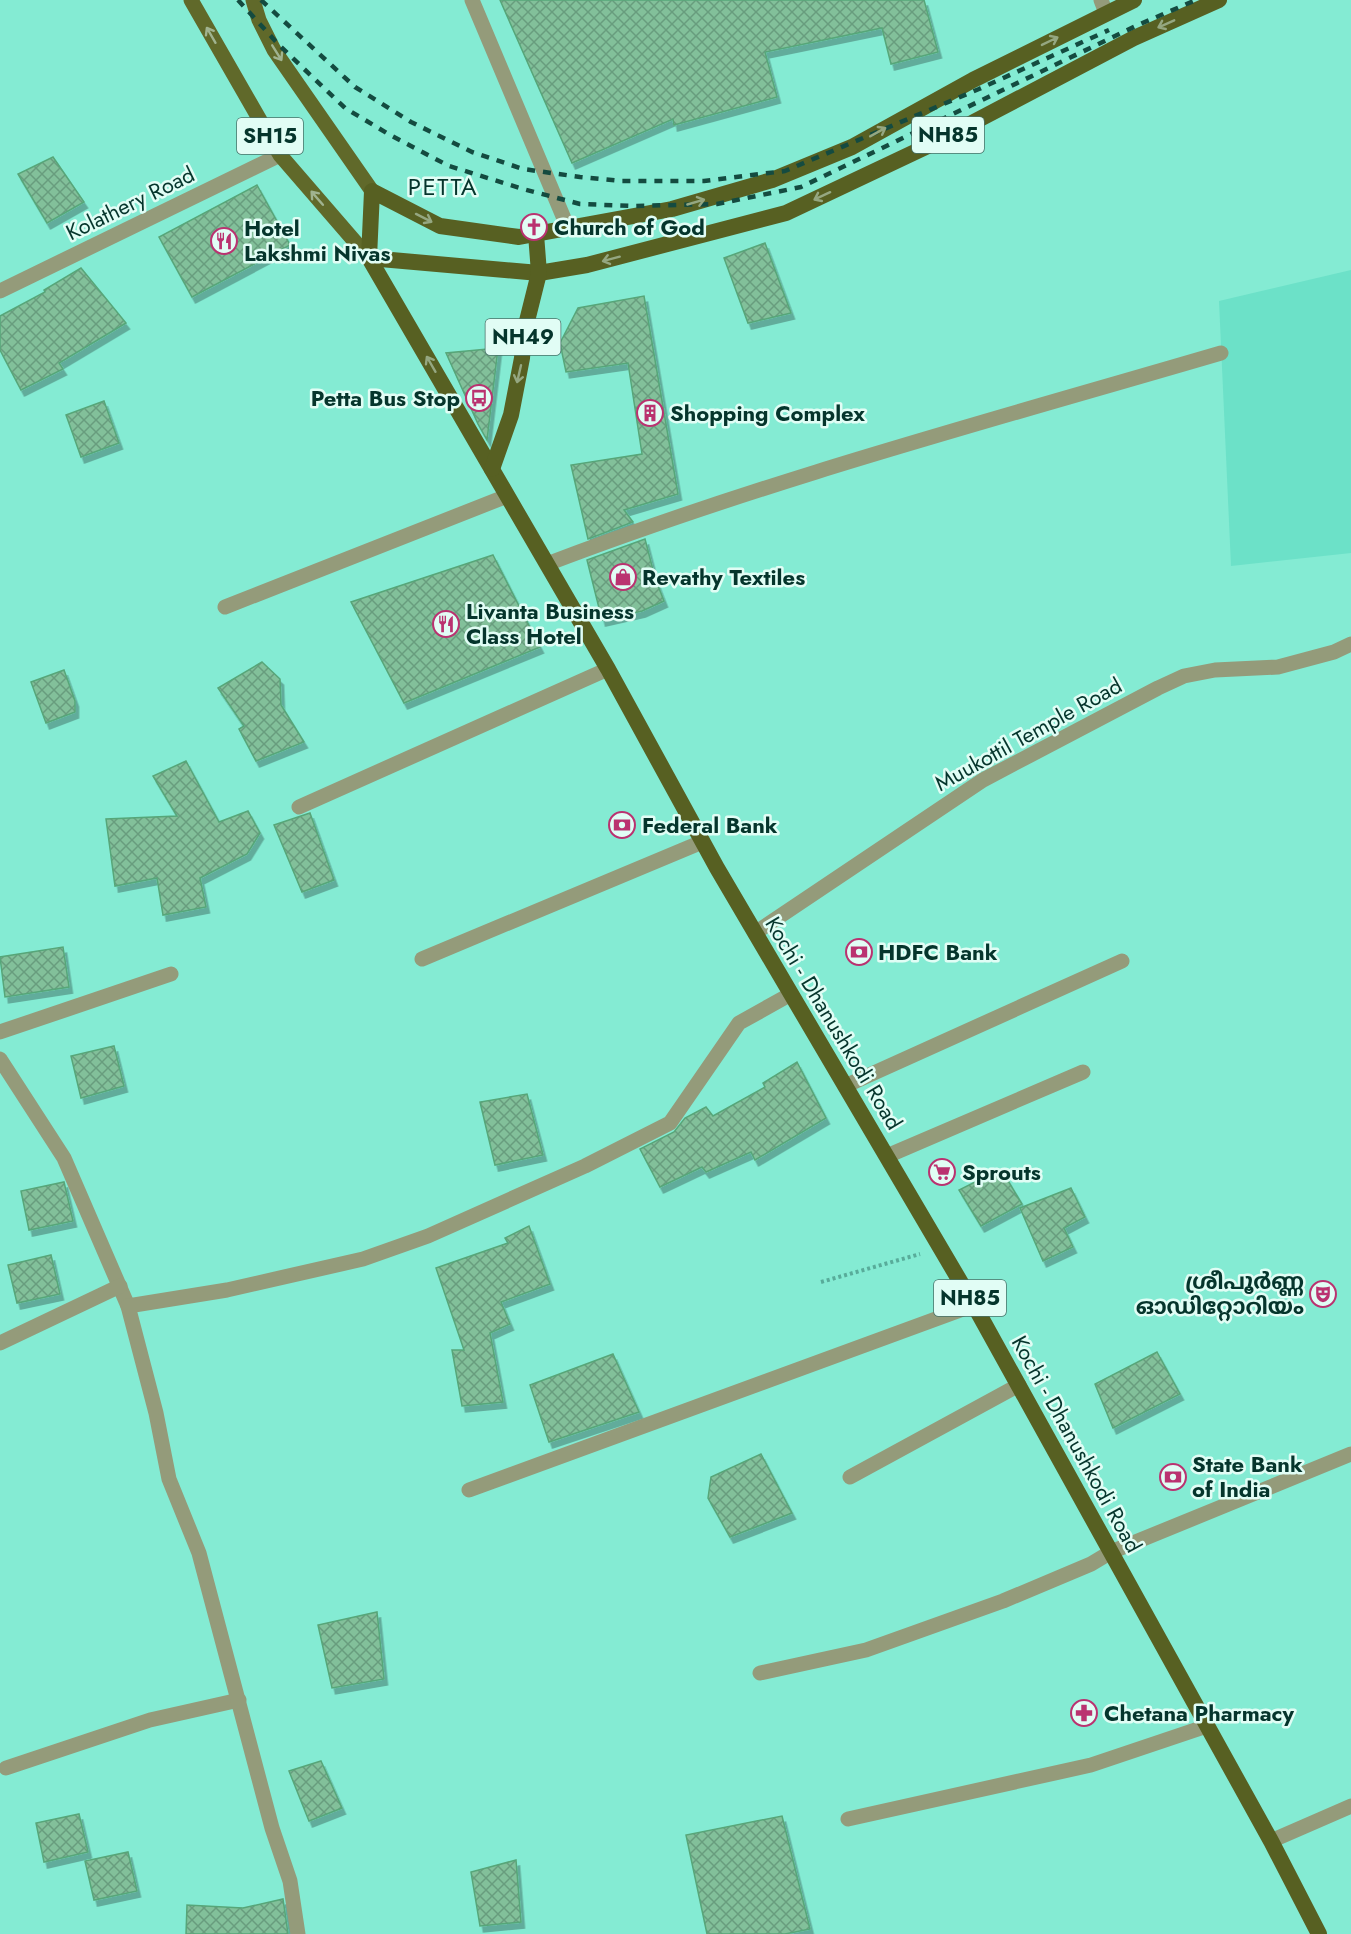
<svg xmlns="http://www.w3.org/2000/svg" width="1351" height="1934" font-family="Jost,'Noto Sans Malayalam',sans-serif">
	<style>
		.built { fill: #6ce1c8 }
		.building { fill: url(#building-cross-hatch); stroke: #57a679; stroke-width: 1.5; filter: url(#shadow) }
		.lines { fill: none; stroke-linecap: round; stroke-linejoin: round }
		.path { stroke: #58ac9a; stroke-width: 4; stroke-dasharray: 3 3; stroke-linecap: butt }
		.minor { stroke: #949b7a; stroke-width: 15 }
		.primary { stroke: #60692a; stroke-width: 15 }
		.trunk { stroke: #576022; stroke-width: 16 }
		.rail { stroke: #144b40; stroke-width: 4.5; stroke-dasharray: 8 8; stroke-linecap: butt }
		.oneway { stroke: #95a781 }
		.oneway2 { stroke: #a0b390 }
		.labels { text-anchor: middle; stroke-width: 5; stroke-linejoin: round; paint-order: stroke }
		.shield { fill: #e1fdf5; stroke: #477168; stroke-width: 1.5 }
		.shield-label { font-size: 21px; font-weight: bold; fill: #05352c }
		.street-label { font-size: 22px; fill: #05352c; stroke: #e1fdf5 }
		.poi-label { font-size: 22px; font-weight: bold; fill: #05352c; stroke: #e1fdf5; text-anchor: start }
		.neighbourhood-label { font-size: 24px; letter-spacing: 1.5px; fill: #05352c; stroke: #e1fdf5 }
	</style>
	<defs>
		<pattern id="building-cross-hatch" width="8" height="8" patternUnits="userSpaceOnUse" patternTransform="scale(1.5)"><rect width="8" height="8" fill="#82c09a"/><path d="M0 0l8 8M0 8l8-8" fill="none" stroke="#689d7e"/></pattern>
		<filter id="shadow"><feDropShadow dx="3.5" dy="6" stdDeviation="0" flood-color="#0004"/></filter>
	</defs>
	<rect width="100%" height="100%" fill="#84ebd3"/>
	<polygon class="built" points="1351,270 1351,553 1231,566 1219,301"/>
	<g class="building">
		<polygon points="500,0 924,0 938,52 891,64 882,28 765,52 777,97 674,125 673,119 572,163"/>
		<polygon points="53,157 84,202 47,223 18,174"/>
		<polygon points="257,185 290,245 192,297 159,237"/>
		<polygon points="765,243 791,313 748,323 724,258"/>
		<polygon points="81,268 126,323 59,363 63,369 21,390 0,350 0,316 45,292 44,290"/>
		<polygon points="644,296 678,494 624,510 633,522 588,539 571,465 642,454 628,363 566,372 560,343 578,308"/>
		<polygon points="498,348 487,440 478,424 446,353"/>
		<polygon points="104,401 119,443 81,457 66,415"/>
		<polygon points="645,539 655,578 664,601 642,611 602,620 587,560"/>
		<polygon points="493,555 540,647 404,703 351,602"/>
		<polygon points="262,662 280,679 281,705 304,742 256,761 239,729 244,726 218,688"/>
		<polygon points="64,670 75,701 75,712 46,723 31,682"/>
		<polygon points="186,761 219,822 248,811 260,833 247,854 200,878 206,907 163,915 157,878 115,886 106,819 177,816 153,776"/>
		<polygon points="310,813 334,880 302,892 274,825"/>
		<polygon points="63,947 69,987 5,997 0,957"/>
		<polygon points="114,1046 124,1086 81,1098 71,1056"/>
		<polygon points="797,1062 826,1118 755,1160 751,1152 706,1172 702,1167 660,1187 640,1149 674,1132 685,1118 706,1107 713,1116 765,1087 763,1083"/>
		<polygon points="527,1094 543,1155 495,1165 480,1102"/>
		<polygon points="1001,1169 1022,1204 981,1226 959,1190"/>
		<polygon points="64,1182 73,1221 29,1230 21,1191"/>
		<polygon points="1071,1188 1085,1217 1064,1228 1073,1247 1043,1261 1020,1208"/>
		<polygon points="529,1226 550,1284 501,1302 510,1324 490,1333 503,1402 462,1406 452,1350 464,1350 436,1268 508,1243 505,1238"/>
		<polygon points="51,1255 60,1294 17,1303 8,1265"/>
		<polygon points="1157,1352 1180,1394 1113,1428 1095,1384"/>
		<polygon points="613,1354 639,1412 549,1442 530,1385"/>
		<polygon points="761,1454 792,1513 730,1537 708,1498 711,1477"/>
		<polygon points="377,1612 384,1679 332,1688 318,1625"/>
		<polygon points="321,1761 342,1808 309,1821 289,1771"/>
		<polygon points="79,1814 88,1852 44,1862 36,1823"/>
		<polygon points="782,1816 810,1929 785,1934 707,1934 686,1835"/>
		<polygon points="128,1852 137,1891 94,1900 85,1861"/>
		<polygon points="516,1860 521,1922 480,1926 471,1872"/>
		<polygon points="283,1899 288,1934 186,1934 187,1905 243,1908"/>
	</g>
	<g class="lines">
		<polyline class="path" points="821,1282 920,1254"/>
		<g class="minor">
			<polyline points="472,0 568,228"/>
			<polyline points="1101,0 1106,13"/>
			<polyline points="0,291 280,155"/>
			<path d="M547,564C767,480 996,419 1221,353"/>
			<polyline points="225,607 507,496"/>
			<polyline points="299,807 608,669"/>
			<polyline points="755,933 983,780 1158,688 1184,676 1215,670 1278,667 1334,652 1351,644"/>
			<polyline points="422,959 702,842"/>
			<polyline points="0,1032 171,974"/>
			<polyline points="0,1059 64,1158 128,1306"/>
			<polyline points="845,1086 1122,961"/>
			<polyline points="887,1156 1083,1072"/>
			<polyline points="0,1343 120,1286"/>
			<polyline points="850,1477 1019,1385"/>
			<polyline points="469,1490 974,1305"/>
			<polyline points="760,1673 866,1650 1003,1601 1091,1564 1111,1552 1351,1454"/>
			<polyline points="6,1768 150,1720 239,1700"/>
			<polyline points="848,1819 1091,1765 1207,1726"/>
			<polyline points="1271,1841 1351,1806"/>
			<polyline points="298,1934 290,1881 272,1828 199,1553 169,1479 156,1413 128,1306 227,1290 363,1259 428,1236 585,1166 670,1123 739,1023 791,994"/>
		</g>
		<g class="primary">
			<polyline points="191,0 280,155 369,258"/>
			<polyline points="253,0 259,20 274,50 372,191"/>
		</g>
		<g class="trunk">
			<polyline points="1134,0 973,80 852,147 772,180 672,209 519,237 440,226 372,191 369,258 608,669 717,868 974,1305 1271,1841 1319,1934"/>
			<polyline points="369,258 539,273 587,265 786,213 932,144 1134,38 1219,0"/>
			<polyline points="492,469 511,415 522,358 524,333 539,273 536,234"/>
		</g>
		<g class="rail">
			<polyline points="238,0 279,45 345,108 390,135 449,166 523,189 580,204 633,206 717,204 801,187 1138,25 1196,0"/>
			<polyline points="261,0 355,87 411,122 472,152 523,169 580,177 621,181 704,181 785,171 979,89 1109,30"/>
		</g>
	</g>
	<defs><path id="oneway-shaft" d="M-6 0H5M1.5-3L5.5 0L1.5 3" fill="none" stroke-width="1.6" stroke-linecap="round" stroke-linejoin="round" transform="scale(1.5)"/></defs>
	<g class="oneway">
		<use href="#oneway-shaft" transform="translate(1166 24) rotate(156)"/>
		<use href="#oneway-shaft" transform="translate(1050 41) rotate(-26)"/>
		<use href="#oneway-shaft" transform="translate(878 132) rotate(-29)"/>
		<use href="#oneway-shaft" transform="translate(822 196) rotate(155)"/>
		<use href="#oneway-shaft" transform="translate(696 202) rotate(-16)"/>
		<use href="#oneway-shaft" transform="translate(424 218) rotate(27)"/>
		<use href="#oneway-shaft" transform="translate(611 259) rotate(165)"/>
		<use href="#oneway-shaft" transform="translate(431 364) rotate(-120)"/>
		<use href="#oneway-shaft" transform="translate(519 374) rotate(103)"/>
	</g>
	<g class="oneway2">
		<use href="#oneway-shaft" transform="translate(211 35) rotate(-120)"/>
		<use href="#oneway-shaft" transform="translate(277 53) rotate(58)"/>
		<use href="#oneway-shaft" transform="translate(317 198) rotate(-131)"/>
	</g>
	<defs>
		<symbol id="church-ring" viewBox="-11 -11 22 22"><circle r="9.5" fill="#e1fdf5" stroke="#ba3270" stroke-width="1.5"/><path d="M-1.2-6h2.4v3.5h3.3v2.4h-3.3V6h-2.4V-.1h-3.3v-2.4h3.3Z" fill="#ba3270"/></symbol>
		<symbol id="restaurant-ring" viewBox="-11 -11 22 22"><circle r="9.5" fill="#e1fdf5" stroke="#ba3270" stroke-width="1.5"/><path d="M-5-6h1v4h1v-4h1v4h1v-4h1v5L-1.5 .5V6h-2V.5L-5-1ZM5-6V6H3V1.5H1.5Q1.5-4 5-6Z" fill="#ba3270"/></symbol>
		<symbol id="bus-ring" viewBox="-11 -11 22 22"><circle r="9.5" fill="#e1fdf5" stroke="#ba3270" stroke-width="1.5"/><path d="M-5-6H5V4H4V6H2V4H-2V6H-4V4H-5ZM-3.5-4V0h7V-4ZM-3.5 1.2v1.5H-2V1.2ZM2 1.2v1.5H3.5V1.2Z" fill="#ba3270"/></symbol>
		<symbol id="building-ring" viewBox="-11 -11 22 22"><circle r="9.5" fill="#e1fdf5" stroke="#ba3270" stroke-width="1.5"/><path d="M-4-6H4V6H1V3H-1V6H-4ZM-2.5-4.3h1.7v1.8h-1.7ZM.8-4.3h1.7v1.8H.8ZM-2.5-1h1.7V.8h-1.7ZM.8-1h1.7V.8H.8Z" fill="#ba3270"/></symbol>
		<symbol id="shop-ring" viewBox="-11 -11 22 22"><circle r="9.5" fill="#e1fdf5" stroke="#ba3270" stroke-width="1.5"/><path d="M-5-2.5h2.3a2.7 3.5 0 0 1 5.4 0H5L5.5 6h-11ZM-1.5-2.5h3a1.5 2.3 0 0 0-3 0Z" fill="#ba3270"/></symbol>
		<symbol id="bank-ring" viewBox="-11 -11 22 22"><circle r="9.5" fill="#e1fdf5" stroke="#ba3270" stroke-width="1.5"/><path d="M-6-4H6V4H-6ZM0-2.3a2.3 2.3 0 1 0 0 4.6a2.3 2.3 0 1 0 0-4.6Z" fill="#ba3270"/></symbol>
		<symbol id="supermarket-ring" viewBox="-11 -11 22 22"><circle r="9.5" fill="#e1fdf5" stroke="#ba3270" stroke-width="1.5"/><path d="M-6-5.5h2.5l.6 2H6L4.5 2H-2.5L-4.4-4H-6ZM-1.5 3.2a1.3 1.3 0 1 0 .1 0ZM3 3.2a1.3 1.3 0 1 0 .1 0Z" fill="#ba3270"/></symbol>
		<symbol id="theatre-ring" viewBox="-11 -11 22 22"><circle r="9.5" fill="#e1fdf5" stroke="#ba3270" stroke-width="1.5"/><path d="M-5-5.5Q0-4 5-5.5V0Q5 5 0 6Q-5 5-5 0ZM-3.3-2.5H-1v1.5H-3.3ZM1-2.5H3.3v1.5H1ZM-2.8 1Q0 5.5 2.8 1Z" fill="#ba3270"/></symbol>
		<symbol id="pharmacy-ring" viewBox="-11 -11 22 22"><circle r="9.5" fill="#e1fdf5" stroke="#ba3270" stroke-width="1.5"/><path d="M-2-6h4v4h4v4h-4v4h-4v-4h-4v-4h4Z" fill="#ba3270"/></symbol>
	</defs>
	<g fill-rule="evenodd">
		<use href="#church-ring" x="519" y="212" width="30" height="30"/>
		<use href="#restaurant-ring" x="209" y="226" width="30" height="30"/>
		<use href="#bus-ring" x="464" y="383" width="30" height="30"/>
		<use href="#building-ring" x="635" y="398" width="30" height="30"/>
		<use href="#shop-ring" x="608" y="562" width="30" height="30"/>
		<use href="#restaurant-ring" x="431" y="609" width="30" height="30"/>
		<use href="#bank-ring" x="607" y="810" width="30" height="30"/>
		<use href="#bank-ring" x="844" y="937" width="30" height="30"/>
		<use href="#supermarket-ring" x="927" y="1157" width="30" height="30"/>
		<use href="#theatre-ring" x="1308" y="1279" width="30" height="30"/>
		<use href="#bank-ring" x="1158" y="1462" width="30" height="30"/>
		<use href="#pharmacy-ring" x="1069" y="1698" width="30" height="30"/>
	</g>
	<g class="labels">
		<g class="shield">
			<rect x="912" y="117" width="72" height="36" rx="4.5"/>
			<rect x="237" y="118" width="66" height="36" rx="4.5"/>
			<rect x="485.5" y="319" width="75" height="36" rx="4.5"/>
			<rect x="934" y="1280" width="72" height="36" rx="4.5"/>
		</g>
		<g class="shield-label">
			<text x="948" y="142">NH85</text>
			<text x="270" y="143">SH15</text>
			<text x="523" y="344">NH49</text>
			<text x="970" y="1305">NH85</text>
		</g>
		<g class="street-label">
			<text transform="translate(130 203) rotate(-26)" y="8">Kolathery Road</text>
			<text transform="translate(1028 734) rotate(-29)" y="8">Muukottil Temple Road</text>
			<text transform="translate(834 1023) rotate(59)" y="8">Kochi - Dhanushkodi Road</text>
			<text transform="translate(1077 1444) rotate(61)" y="8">Kochi - Dhanushkodi Road</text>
		</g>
		<g class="poi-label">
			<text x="554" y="235">Church of God</text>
			<text x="244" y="236">Hotel<tspan x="244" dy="25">Lakshmi Nivas</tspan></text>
			<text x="460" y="406" text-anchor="end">Petta Bus Stop</text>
			<text x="670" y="421">Shopping Complex</text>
			<text x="642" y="585">Revathy Textiles</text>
			<text x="466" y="619">Livanta Business<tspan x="466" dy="25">Class Hotel</tspan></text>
			<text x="642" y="833">Federal Bank</text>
			<text x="878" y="960">HDFC Bank</text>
			<text x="962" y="1180">Sprouts</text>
			<text x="1304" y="1289" text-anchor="end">ശ്രീപൂർണ്ണ<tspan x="1304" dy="25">ഓഡിറ്റോറിയം</tspan></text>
			<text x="1192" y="1472">State Bank<tspan x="1192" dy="25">of India</tspan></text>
			<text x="1104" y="1721">Chetana Pharmacy</text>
		</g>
		<g class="neighbourhood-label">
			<text x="443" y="195">PETTA</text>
		</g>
	</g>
</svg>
